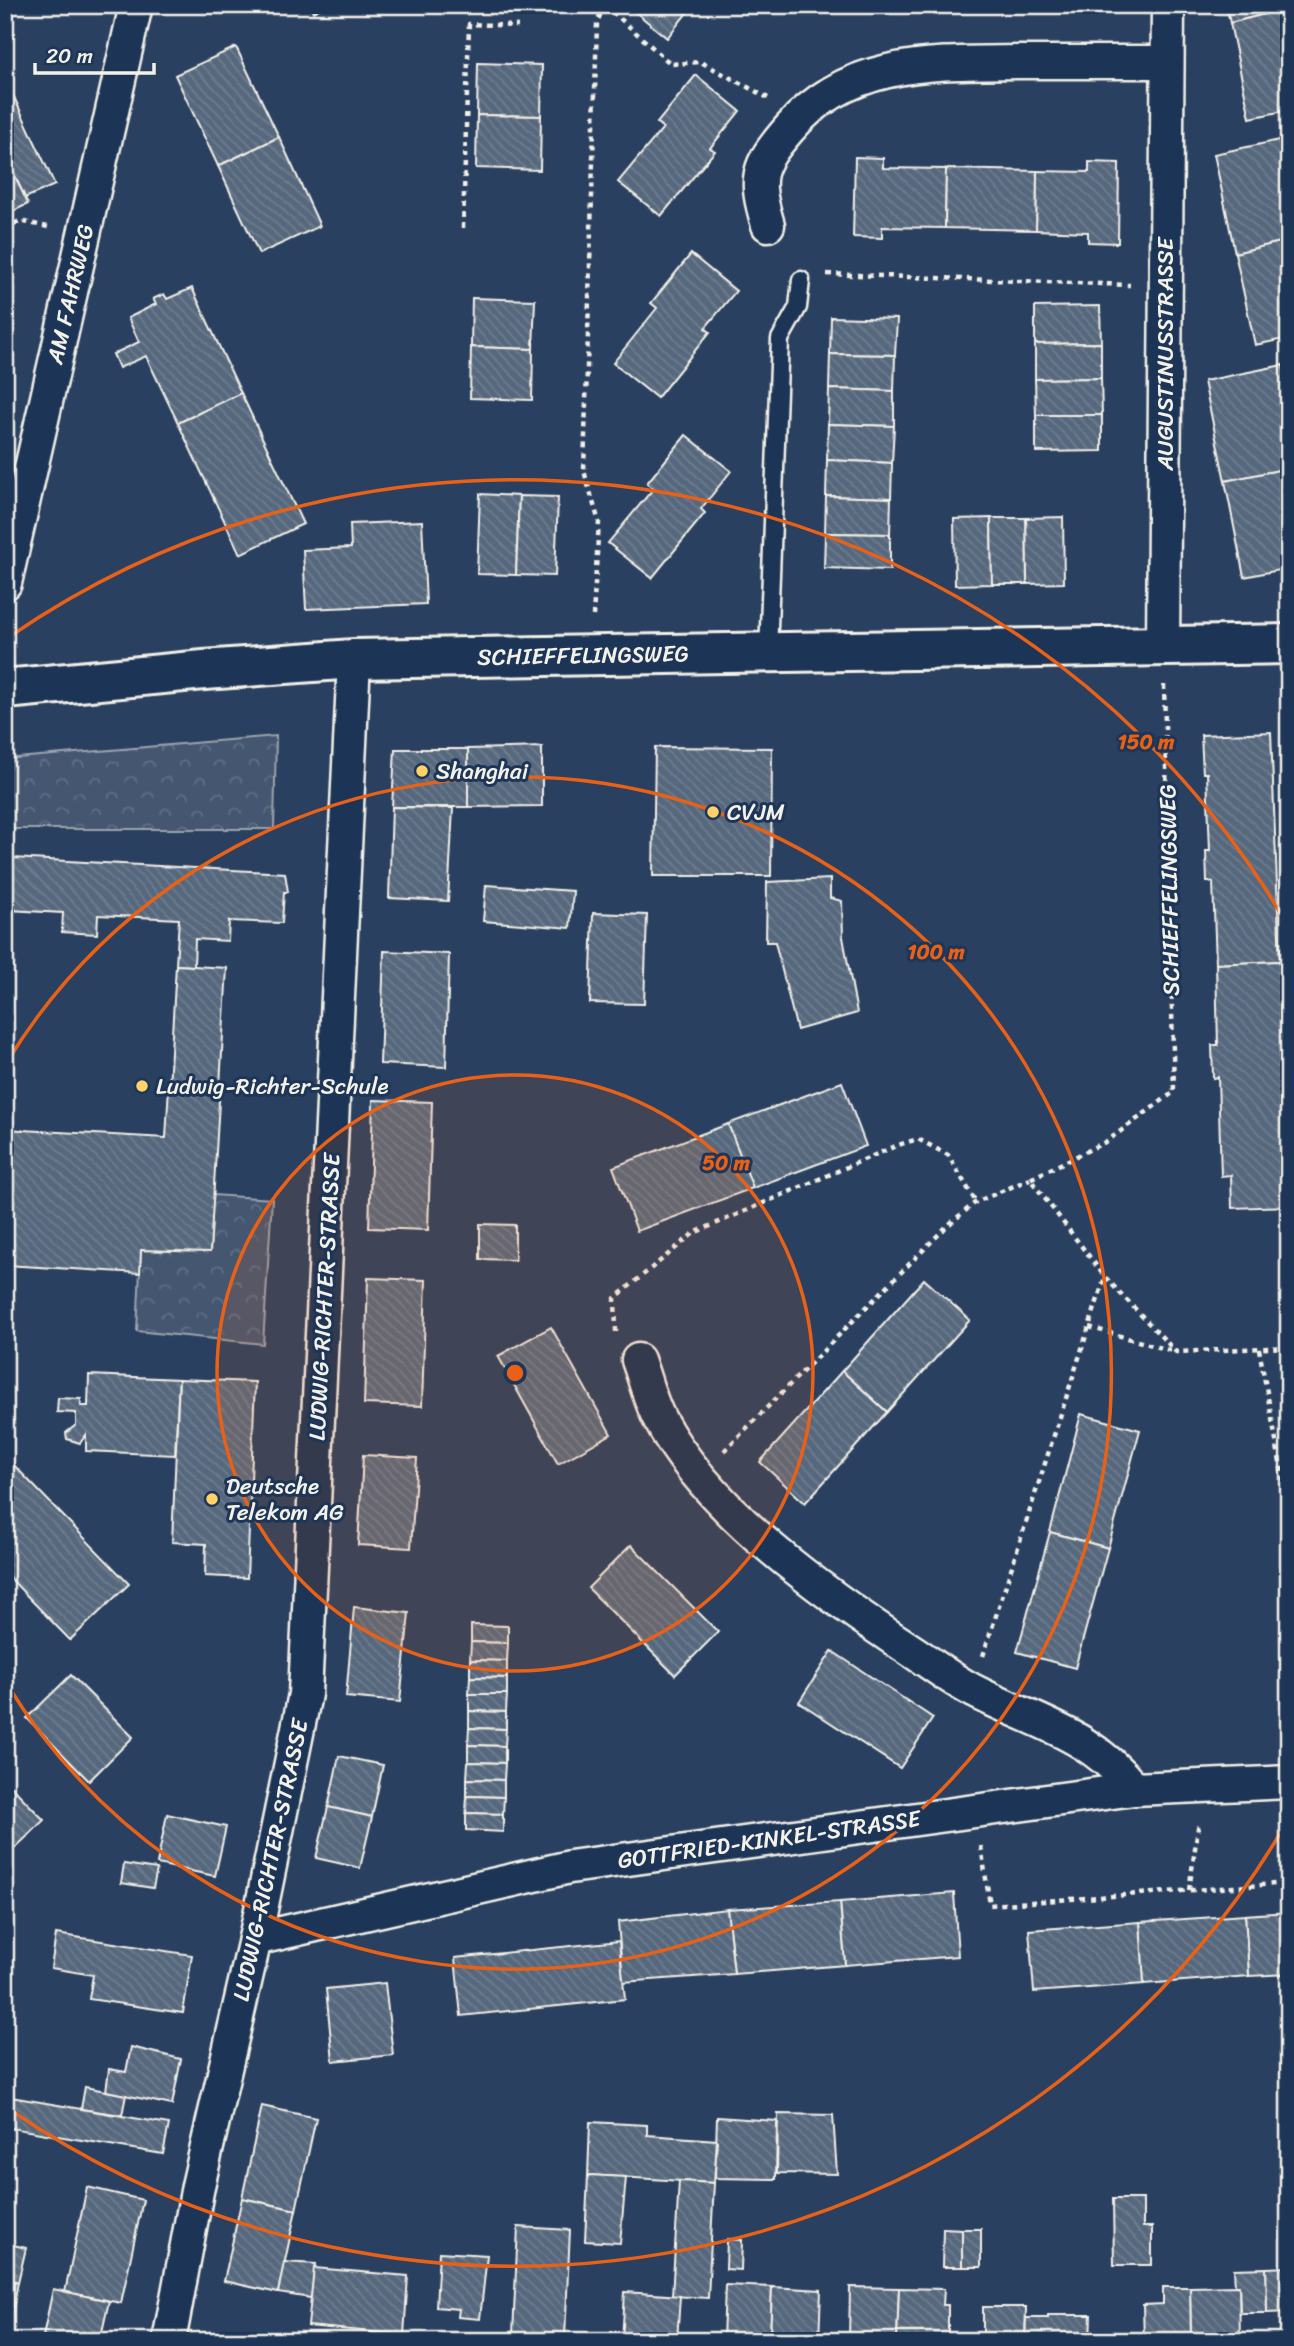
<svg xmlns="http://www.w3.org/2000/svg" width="1294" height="2346" font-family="Sriracha,sans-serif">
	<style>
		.forest { fill: url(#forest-crowns); stroke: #9ca4ac; stroke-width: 2 }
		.building { fill: url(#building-back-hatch); stroke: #f4f1e8; stroke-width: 2 }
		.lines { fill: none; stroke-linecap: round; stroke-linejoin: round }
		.service-casing { stroke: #f4f1e8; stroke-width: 21 }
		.minor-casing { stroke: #f4f1e8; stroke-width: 37 }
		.tertiary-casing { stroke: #f4f1e8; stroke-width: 44 }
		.path { stroke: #f4f1e8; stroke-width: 4.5; stroke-dasharray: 5 5; stroke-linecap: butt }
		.service { stroke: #1d3557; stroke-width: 16 }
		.minor { stroke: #1d3557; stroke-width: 32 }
		.tertiary { stroke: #1d3557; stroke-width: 38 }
		.ring { fill: none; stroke: #e96117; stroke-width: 3.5 }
		.poi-dot { fill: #ffd166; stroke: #1d3557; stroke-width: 2.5 }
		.labels { text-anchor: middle; stroke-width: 6; stroke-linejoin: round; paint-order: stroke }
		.street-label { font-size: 23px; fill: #f4f1e8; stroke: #1d3557 }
		.poi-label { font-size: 23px; fill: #f4f1e8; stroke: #1d3557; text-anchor: start }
		.centre { fill: #e96117; stroke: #1d3557; stroke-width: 3.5 }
		.ring-label { font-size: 21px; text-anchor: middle; font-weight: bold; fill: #e96117; stroke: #1d3557; stroke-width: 6; stroke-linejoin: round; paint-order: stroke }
	</style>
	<defs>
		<pattern id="forest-crowns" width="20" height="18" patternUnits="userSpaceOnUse" patternTransform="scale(1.75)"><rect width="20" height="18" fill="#445771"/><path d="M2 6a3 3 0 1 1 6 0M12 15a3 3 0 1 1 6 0" fill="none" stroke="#607085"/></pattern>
		<pattern id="building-back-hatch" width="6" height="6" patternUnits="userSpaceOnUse" patternTransform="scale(1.75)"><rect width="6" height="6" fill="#56677d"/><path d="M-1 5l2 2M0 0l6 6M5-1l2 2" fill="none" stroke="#6f7d8f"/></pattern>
	</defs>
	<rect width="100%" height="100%" fill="#2a4060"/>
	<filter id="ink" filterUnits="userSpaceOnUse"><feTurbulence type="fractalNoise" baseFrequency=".0143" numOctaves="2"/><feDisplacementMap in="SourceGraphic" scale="14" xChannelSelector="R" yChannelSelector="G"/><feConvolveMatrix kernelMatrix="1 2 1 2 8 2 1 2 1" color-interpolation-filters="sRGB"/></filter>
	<g filter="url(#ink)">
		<g class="forest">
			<polygon points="276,736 274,829 5,829 5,759"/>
			<polygon points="213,1195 272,1199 263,1344 137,1331 141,1250 210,1252"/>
		</g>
		<g class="building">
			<polygon points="310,5 327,5 313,12"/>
			<polygon points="627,5 693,5 667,38"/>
			<polygon points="1226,5 1289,5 1289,8 1230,23"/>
			<polygon points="1289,8 1289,110 1250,118 1230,23"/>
			<polygon points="236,47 279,137 218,166 175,75"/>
			<polygon points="478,63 542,65 541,116 477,115"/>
			<polygon points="696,75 740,111 710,148 715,151 661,216 618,182 663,128 657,123"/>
			<polygon points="5,78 55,185 25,198 5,155"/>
			<polygon points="477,115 541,116 540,170 476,168"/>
			<polygon points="279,137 320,226 259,254 218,166"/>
			<polygon points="1289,138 1289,240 1235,253 1214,154"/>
			<polygon points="5,155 28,204 5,215"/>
			<polygon points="855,157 883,158 883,168 946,169 945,228 882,227 882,238 853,237"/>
			<polygon points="1089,162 1119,163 1118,243 1088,242 1088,232 1036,230 1037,171 1089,172"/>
			<polygon points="946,169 1037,171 1036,230 945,228"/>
			<polygon points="1289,240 1289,338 1255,345 1235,253"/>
			<polygon points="691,254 736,291 705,328 710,332 657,398 613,363 657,308 651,303"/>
			<polygon points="192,288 241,393 178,423 146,356 119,368 113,354 139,342 128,318 156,304 153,299 164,294 167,299"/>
			<polygon points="472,298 535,300 533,349 471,347"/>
			<polygon points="1100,306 1101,343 1035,344 1035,307"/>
			<polygon points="831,317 897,319 895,355 830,354"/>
			<polygon points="1101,343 1101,378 1035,379 1035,344"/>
			<polygon points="471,347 533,349 532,400 470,398"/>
			<polygon points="830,354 895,355 894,391 829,389"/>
			<polygon points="1283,365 1289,396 1289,468 1225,481 1204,381"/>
			<polygon points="1101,378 1102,415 1036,415 1035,379"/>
			<polygon points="829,389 894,391 894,426 828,424"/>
			<polygon points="241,393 303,524 240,554 178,423"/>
			<polygon points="1036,415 1102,415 1102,451 1036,452"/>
			<polygon points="828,424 894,426 892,463 827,460"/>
			<polygon points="686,435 731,471 701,509 705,513 652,578 608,543 653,489 647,483"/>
			<polygon points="827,460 892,463 891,498 826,496"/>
			<polygon points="1289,468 1289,568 1244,577 1225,481"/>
			<polygon points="480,494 519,496 516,575 477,574"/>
			<polygon points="519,496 558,497 555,576 516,575"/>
			<polygon points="826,496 891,498 890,534 825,533"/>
			<polygon points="1063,517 1064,583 1027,584 1026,518"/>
			<polygon points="991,518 992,584 955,585 954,519"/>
			<polygon points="991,518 1026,518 1027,584 992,584"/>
			<polygon points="422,521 426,604 306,609 303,550 351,548 350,524"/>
			<polygon points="825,533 890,534 890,570 824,568"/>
			<polygon points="1271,732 1280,961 1216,964 1213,882 1207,882 1206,851 1210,851 1207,773 1203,773 1201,735"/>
			<polygon points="542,747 542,806 468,807 468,749"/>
			<polygon points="655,747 772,748 771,876 653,876"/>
			<polygon points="395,749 468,749 468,807 392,807"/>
			<polygon points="392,807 453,808 448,901 389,898"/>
			<polygon points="12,858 285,873 288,892 284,892 282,923 229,921 228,941 195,939 194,966 176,965 179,919 98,915 97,934 62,932 63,913 9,910"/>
			<polygon points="5,871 12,871 9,922 5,922"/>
			<polygon points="830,879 830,898 842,901 843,937 857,1013 797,1030 775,942 766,942 767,882"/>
			<polygon points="486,885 573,891 570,928 483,921"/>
			<polygon points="593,913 647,915 644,1004 590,1003"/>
			<polygon points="384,951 449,954 446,1067 380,1064"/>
			<polygon points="1280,961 1289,1206 1232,1208 1231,1175 1221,1176 1218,1077 1213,1078 1212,1045 1218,1045 1216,964"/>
			<polygon points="176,965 227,968 210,1252 141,1250 140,1273 5,1265 5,1129 166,1138"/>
			<polygon points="842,1082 866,1146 753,1188 728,1124"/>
			<polygon points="373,1100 432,1102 428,1230 369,1228"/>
			<polygon points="728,1124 753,1188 637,1231 613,1167"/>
			<polygon points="480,1224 515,1225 515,1260 480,1259"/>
			<polygon points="368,1278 426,1280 422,1406 364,1404"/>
			<polygon points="924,1279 970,1320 887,1412 842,1371"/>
			<polygon points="551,1327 611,1434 558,1464 498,1356"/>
			<polygon points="842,1371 887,1412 805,1503 760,1462"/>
			<polygon points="89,1375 179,1379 175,1455 86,1451 86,1435 80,1443 67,1439 66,1433 76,1425 76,1413 57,1412 58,1398 81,1399 81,1406 88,1406"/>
			<polygon points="179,1379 255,1382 247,1578 205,1576 206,1544 172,1542"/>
			<polygon points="1081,1414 1140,1430 1108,1548 1050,1532"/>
			<polygon points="363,1455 417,1458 411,1548 358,1545"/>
			<polygon points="5,1456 129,1584 70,1640 5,1573"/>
			<polygon points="1050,1532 1108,1548 1075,1668 1017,1652"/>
			<polygon points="631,1545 718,1632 675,1675 588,1588"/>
			<polygon points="354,1607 409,1613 400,1702 346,1697"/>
			<polygon points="471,1625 508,1626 508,1643 471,1642"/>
			<polygon points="471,1642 508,1643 507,1661 470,1660"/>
			<polygon points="832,1651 933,1718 900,1768 799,1702"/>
			<polygon points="470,1660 507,1661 507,1678 470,1677"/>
			<polygon points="71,1675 133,1737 89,1781 27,1718"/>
			<polygon points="470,1677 507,1678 507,1694 469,1694"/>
			<polygon points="469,1694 507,1694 506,1712 469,1711"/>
			<polygon points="469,1711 506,1712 506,1729 469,1728"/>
			<polygon points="469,1728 506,1729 505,1746 468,1745"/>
			<polygon points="468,1745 505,1746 505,1763 468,1762"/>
			<polygon points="339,1756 383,1765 372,1817 328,1807"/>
			<polygon points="468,1762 505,1763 504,1780 467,1779"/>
			<polygon points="467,1779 504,1780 504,1797 467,1796"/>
			<polygon points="5,1780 44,1820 5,1858"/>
			<polygon points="467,1796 504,1797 503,1814 466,1813"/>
			<polygon points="328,1807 372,1817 360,1868 316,1858"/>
			<polygon points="466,1813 503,1814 503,1832 466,1830"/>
			<polygon points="167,1814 226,1827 215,1876 157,1864"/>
			<polygon points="124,1864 157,1869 153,1888 121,1883"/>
			<polygon points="954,1893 958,1956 845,1965 840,1902"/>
			<polygon points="840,1902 845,1965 734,1974 727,1909"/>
			<polygon points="727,1909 734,1974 623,1982 618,1922"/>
			<polygon points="1289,1912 1289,1974 1249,1976 1245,1915"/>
			<polygon points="1245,1915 1249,1976 1144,1984 1140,1922"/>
			<polygon points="1140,1922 1144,1984 1034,1992 1029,1930"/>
			<polygon points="56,1934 192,1955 183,2013 89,1999 93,1975 51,1968"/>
			<polygon points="619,1941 625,1999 461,2016 455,1958"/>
			<polygon points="385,1983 393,2055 333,2061 326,1989"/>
			<polygon points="131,2047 181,2059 172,2105 106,2091 109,2069 126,2072"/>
			<polygon points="85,2087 126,2095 122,2115 81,2109"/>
			<polygon points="5,2096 169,2124 163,2154 5,2127"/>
			<polygon points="262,2106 316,2118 296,2210 242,2198"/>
			<polygon points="778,2114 833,2115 837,2174 777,2173"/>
			<polygon points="717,2117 777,2121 776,2179 715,2178"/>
			<polygon points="590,2122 647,2125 647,2135 717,2140 714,2183 588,2175"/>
			<polygon points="588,2175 626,2177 620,2243 585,2241"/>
			<polygon points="679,2181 714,2183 708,2298 672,2296"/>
			<polygon points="87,2187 143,2200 121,2303 65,2292"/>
			<polygon points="242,2198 296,2210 278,2293 224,2281"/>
			<polygon points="1113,2199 1143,2199 1143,2227 1152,2227 1152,2265 1114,2265"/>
			<polygon points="518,2227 570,2230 565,2337 513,2334"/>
			<polygon points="943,2228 962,2229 962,2267 942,2267"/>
			<rect x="962" y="2229" width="19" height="38"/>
			<polygon points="727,2239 742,2240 741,2270 726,2269"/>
			<polygon points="5,2243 26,2248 18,2282 5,2279"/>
			<polygon points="439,2252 487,2255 480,2319 458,2317 459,2309 436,2307"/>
			<polygon points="284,2262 316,2264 311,2298 278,2293"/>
			<polygon points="1289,2267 1289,2312 1267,2313 1266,2268"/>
			<polygon points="314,2268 408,2276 404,2335 308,2326"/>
			<polygon points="1266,2268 1267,2313 1240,2313 1239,2286 1235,2286 1234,2269"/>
			<polygon points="5,2279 18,2282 12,2314 5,2313"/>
			<polygon points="725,2285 772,2287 770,2341 723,2341"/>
			<polygon points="1239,2286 1240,2341 1191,2341 1190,2287"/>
			<polygon points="772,2287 821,2290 819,2341 770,2341"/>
			<polygon points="850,2287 899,2288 897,2341 849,2341"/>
			<polygon points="1163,2287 1190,2287 1191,2341 1144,2341 1143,2305 1163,2304"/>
			<polygon points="899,2288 944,2289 943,2305 948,2305 948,2341 897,2341"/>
			<polygon points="53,2289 109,2301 100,2341 42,2341"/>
			<polygon points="625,2292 680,2296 677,2341 622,2341"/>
			<polygon points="983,2307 1026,2307 1025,2341 983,2341"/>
			<polygon points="1048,2315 1091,2315 1090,2341 1025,2341 1026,2318 1048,2318"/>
		</g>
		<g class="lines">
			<defs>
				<polyline id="service" points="768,653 780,339 798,307 801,280"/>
				<g id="minor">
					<path d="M768,225C754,178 756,167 789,129C849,58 937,63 1022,62C1070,62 1118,62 1166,62"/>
					<polyline points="5,583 136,5"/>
					<polyline points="1163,646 1168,5"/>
					<path d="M638,1360C645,1379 650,1402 660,1420C710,1513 825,1594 912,1651C932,1664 952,1680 974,1691C1036,1723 1089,1732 1134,1789"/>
					<polyline points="255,1939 570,1867 1134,1789 1289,1782"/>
					<polyline points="169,2341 198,2186 255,1939 305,1694 354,659"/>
				</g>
				<polyline id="tertiary" points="5,689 204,670 354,659 1289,644"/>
			</defs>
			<use href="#service" class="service-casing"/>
			<use href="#minor" class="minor-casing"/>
			<use href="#tertiary" class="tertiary-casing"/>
			<g class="path">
				<polyline points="605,5 671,64 701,62 768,98"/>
				<polyline points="5,228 20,221 48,227"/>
				<polyline points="463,228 469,24 518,26"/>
				<polyline points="827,274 1130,285"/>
				<polyline points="593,616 599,522 584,471 597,23 604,5"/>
				<polyline points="1164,685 1174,1092 1107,1141 1030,1179 1105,1277 1176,1352 1289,1347"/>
				<polyline points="1089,1327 1176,1352"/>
				<polyline points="616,1332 615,1298 694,1233 898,1145 918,1139 948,1155 976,1202"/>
				<polyline points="1259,1349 1289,1511"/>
				<polyline points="724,1451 947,1226 976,1202 1030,1179"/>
				<polyline points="983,1656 1105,1277"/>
				<polyline points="1285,1748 1289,1738"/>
				<polyline points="981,1846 990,1905 1289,1883"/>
				<polyline points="1189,1890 1199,1821"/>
			</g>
			<use href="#service" class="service"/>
			<use href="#minor" class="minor"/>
			<use href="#tertiary" class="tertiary"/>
		</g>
	</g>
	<circle cx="515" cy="1373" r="298" fill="#e96117" fill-opacity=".12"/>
	<g class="ring">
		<circle cx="515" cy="1373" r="298"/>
		<path d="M7 1062A596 596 0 1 1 7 1684"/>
		<path d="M1288 1820A893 893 0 0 1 9 2109M9 637A893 893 0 0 1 1288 926"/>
	</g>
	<g class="poi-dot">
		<circle cx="422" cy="771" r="7"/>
		<circle cx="713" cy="812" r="7"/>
		<circle cx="142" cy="1086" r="7"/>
		<circle cx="212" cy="1499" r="7"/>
	</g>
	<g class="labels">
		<g class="street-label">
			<text transform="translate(70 294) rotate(-77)" y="8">AM FAHRWEG</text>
			<text transform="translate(1165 354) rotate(-90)" y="8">AUGUSTINUSSTRASSE</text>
			<text transform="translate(583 655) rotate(-1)" y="8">SCHIEFFELINGSWEG</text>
			<text transform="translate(1169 890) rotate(-91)" y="8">SCHIEFFELINGSWEG</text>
			<text transform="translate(324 1297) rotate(-87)" y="8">LUDWIG-RICHTER-STRASSE</text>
			<text transform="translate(769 1839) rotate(-8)" y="8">GOTTFRIED-KINKEL-STRASSE</text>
			<text transform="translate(270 1860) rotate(-78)" y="8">LUDWIG-RICHTER-STRASSE</text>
		</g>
		<g class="poi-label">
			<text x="436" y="779">Shanghai</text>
			<text x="727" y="820">CVJM</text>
			<text x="156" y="1094">Ludwig-Richter-Schule</text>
			<text x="226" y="1494">Deutsche<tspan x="226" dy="26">Telekom AG</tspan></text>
		</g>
	</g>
	<circle cx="515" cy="1373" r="10" class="centre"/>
	<g class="ring-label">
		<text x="1146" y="749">150 m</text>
		<text x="936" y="959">100 m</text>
		<text x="726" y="1170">50 m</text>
	</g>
	<rect width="1294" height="2346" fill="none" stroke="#1d3557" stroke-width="28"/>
	<rect x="14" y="14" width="1266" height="2318" fill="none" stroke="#f4f1e8" stroke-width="2.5" filter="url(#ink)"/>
	<path d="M35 63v10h119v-10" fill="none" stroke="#f4f1e8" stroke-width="3.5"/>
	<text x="46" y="63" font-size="21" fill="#f4f1e8" stroke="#1d3557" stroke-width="5" paint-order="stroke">20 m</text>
</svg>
